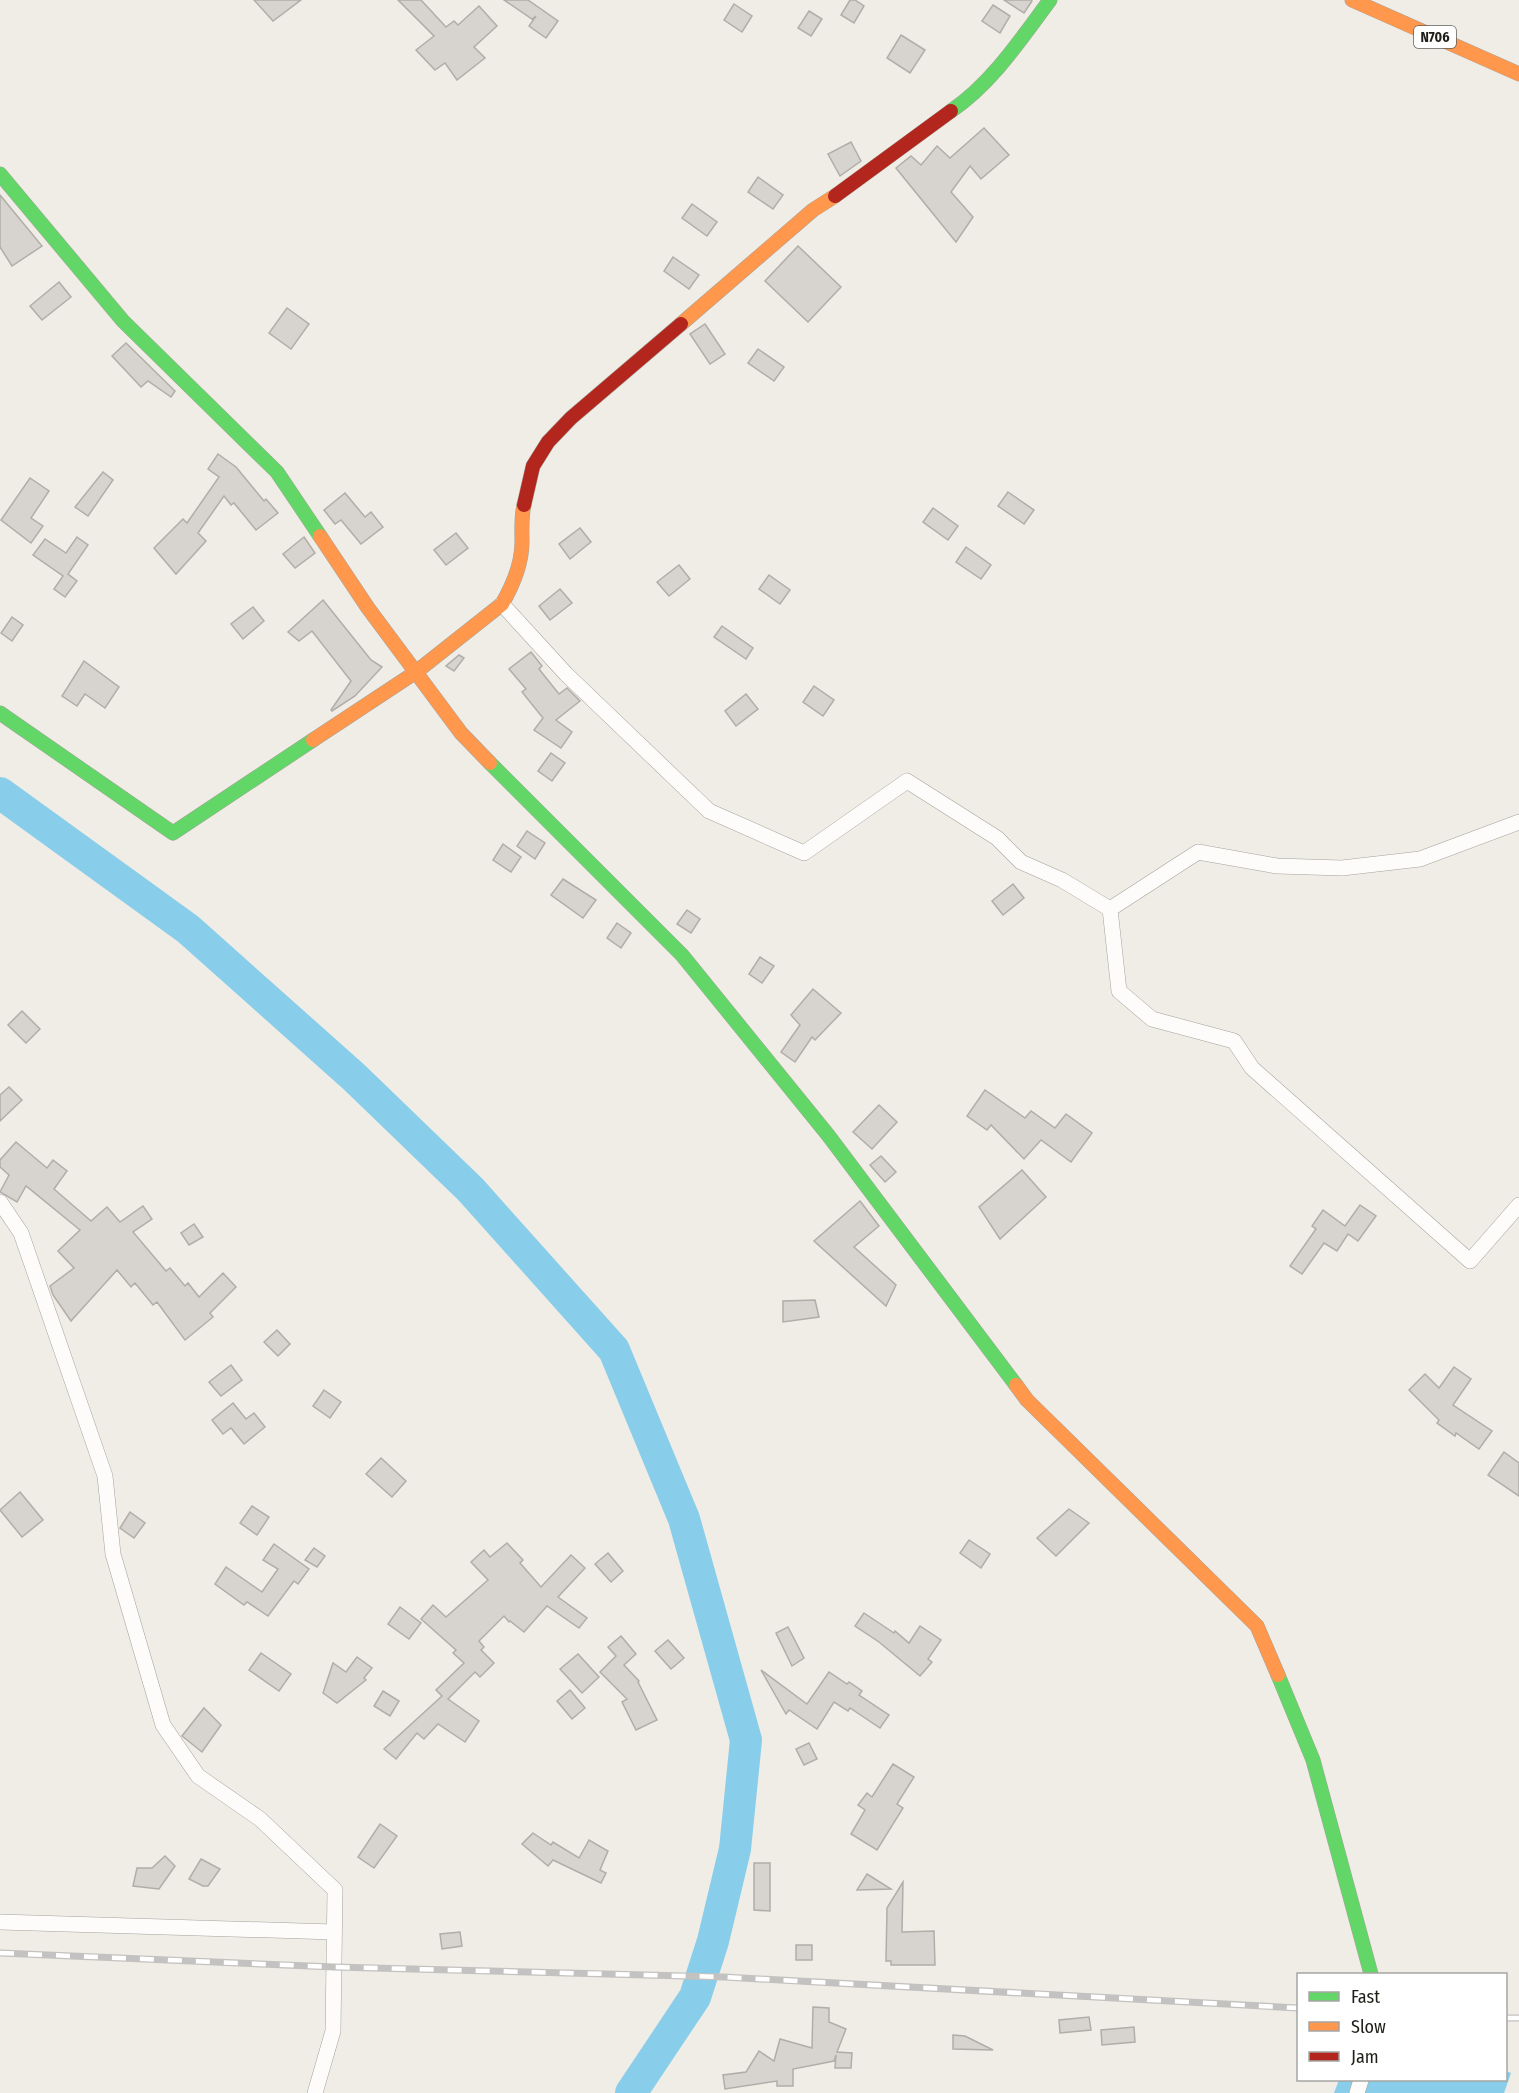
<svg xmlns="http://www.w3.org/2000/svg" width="1519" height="2093" font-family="'Fira Sans Condensed',sans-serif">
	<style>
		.water { fill: #88cdea }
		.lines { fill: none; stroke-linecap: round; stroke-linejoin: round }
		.river { stroke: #88cdea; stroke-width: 32 }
		.building { fill: #d7d3ce; stroke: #b1ada8; stroke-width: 1.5 }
		.street-casing { stroke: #a4a39c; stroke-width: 16 }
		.fast-casing { stroke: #a4a39c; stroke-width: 15 }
		.slow-casing { stroke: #a4a39c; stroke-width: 15 }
		.jam-casing { stroke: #a4a39c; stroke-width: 15 }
		.street { stroke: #fdfcfb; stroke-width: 15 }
		.fast { stroke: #63d668; stroke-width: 14 }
		.slow { stroke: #ff974d; stroke-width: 14 }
		.jam { stroke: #b3261e; stroke-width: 14 }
		.rail-casing { stroke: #c3c2c0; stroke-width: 7 }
		.rail { stroke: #fff; stroke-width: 4.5; stroke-dasharray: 14; stroke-linecap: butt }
		.labels { text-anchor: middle; stroke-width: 6; stroke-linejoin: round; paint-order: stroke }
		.shield { fill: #fff; stroke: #62625d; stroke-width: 1.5 }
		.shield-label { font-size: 14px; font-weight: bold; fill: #1f1e18 }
	</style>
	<rect width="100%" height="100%" fill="#efede5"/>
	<polygon class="water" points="1506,2071 1511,2073 1504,2093 1334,2093 1339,2080 1506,2080"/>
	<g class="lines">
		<polyline class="river" points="0,793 188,929 354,1077 471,1190 614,1350 684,1519 746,1740 735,1849 713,1941 695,1997 631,2093"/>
	</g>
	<g class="building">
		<polygon points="254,0 301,0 273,21"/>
		<polygon points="398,0 421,0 446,27 454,21 458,25 479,6 497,26 474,47 485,58 457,80 445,63 435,70 416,50 434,36"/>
		<polygon points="504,0 528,0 558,21 546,38 529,26 536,16 532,19"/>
		<polygon points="850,0 855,0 864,6 854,23 841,15"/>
		<polygon points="1004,0 1031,0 1032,1 1024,13"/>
		<polygon points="734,4 752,16 742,32 724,20"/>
		<polygon points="993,5 1010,16 1000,33 982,21"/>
		<polygon points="809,11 822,19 811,36 798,28"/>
		<polygon points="901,35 925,50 910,73 887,58"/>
		<polygon points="984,128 1009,155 981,179 970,166 951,192 973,217 956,242 896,168 911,156 921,165 937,146 950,158"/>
		<polygon points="851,142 861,161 840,176 828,154"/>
		<polygon points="758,177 783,195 773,209 748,192"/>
		<polygon points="0,195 42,246 12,266 0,247"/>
		<polygon points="692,204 717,222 707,236 682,218"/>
		<polygon points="798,246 841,287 808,322 765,281"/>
		<polygon points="673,257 699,275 689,289 664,271"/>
		<polygon points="59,282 71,297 42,320 30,306"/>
		<polygon points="287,308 309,324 291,349 269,333"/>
		<polygon points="705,324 725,354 710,364 690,334"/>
		<polygon points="126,343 175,391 171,397 148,381 141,387 112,356"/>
		<polygon points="758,349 784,367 774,381 748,363"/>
		<polygon points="218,454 236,467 264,501 266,499 278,513 256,530 234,503 231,505 224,496 198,533 206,541 176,574 154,548 183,519 187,523 219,477 208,469"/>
		<polygon points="103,472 113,480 88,516 75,507"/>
		<polygon points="30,478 49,491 31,518 43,526 31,543 1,520"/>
		<polygon points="1008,492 1034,510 1024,524 998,506"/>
		<polygon points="345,493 365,517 371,512 383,527 361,544 341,520 335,524 324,510"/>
		<polygon points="933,508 958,526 948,540 923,522"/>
		<polygon points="580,528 591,542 570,559 559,544"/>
		<polygon points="456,533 468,548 446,565 434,550"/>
		<polygon points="77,537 88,545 68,574 77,581 65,597 54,589 63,576 33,555 45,539 66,553"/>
		<polygon points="304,537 315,553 295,568 283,554"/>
		<polygon points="966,547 991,565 981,579 956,562"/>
		<polygon points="679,565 690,579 669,596 657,582"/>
		<polygon points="769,575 790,590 780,604 759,589"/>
		<polygon points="560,589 572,603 550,620 539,606"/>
		<polygon points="323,600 371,660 382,667 355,696 332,711 331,710 351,681 312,631 299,641 288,632"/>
		<polygon points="253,607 264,621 243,639 231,624"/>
		<polygon points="12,617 23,625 12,641 1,633"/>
		<polygon points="722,626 753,648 746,659 714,637"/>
		<polygon points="531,652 542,666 539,669 559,694 567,688 580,701 556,720 572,732 561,748 534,730 543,718 522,692 526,689 509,669"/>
		<polygon points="459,655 464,658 454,671 446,666"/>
		<polygon points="84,661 119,687 105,708 85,694 77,706 62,696"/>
		<polygon points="814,686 834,700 823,716 803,702"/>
		<polygon points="746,694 758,709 736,726 725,711"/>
		<polygon points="551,753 565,763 552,781 538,771"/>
		<polygon points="527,831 545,843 535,859 517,846"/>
		<polygon points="503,844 521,857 511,872 493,860"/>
		<polygon points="563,879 596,900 583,918 551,895"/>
		<polygon points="1013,884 1024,898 1003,915 992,901"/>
		<polygon points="687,910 700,919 691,933 677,924"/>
		<polygon points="617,923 631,933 621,948 607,938"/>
		<polygon points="760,957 774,966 762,983 749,974"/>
		<polygon points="813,989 841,1013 815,1040 812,1037 795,1062 781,1052 800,1025 791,1015"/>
		<polygon points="22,1011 40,1029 26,1043 8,1025"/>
		<polygon points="9,1087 22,1100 0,1121 0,1095"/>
		<polygon points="985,1090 1025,1118 1031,1111 1055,1128 1066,1114 1092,1133 1071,1162 1041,1140 1024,1159 991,1125 987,1130 967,1116"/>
		<polygon points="879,1105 897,1122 872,1149 853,1132"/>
		<polygon points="16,1142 47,1168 53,1160 67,1171 54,1189 91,1221 107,1207 120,1222 143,1206 152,1219 133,1232 166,1271 170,1268 185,1286 188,1283 199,1297 223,1273 236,1287 210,1313 213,1317 185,1340 157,1302 153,1305 135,1283 131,1287 117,1270 71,1321 53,1295 50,1286 74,1268 58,1251 80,1230 26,1186 17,1202 0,1192 9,1175 0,1167 0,1160"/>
		<polygon points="881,1156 896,1172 885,1182 870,1165"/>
		<polygon points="1022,1170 1046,1197 1000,1239 979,1207"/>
		<polygon points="860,1201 879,1226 854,1247 896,1285 886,1306 814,1241"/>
		<polygon points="1360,1205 1376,1216 1358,1241 1348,1234 1337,1251 1324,1243 1302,1274 1290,1266 1316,1229 1312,1226 1323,1210 1345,1226"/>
		<polygon points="194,1224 203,1237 189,1245 181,1233"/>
		<polygon points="815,1300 819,1317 783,1322 783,1301"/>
		<polygon points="277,1330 290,1344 278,1356 264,1342"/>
		<polygon points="231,1365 242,1380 221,1396 209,1382"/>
		<polygon points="1454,1367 1471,1379 1453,1405 1492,1431 1479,1449 1456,1433 1455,1436 1437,1423 1439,1420 1409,1390 1425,1374 1439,1388"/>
		<polygon points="324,1390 341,1402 330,1418 313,1406"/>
		<polygon points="233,1403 246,1419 254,1413 265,1427 244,1444 231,1428 223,1434 212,1420"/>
		<polygon points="1504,1452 1519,1463 1519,1496 1488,1475"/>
		<polygon points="381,1458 406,1481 392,1497 366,1474"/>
		<polygon points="20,1492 43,1520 22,1537 0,1510"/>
		<polygon points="252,1506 269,1517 257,1535 240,1523"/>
		<polygon points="1069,1509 1089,1523 1056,1556 1037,1538"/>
		<polygon points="130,1512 145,1523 134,1538 120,1528"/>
		<polygon points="969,1540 990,1554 981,1568 960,1553"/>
		<polygon points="507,1543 523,1560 520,1563 541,1587 571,1555 585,1568 558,1597 587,1618 579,1628 547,1606 524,1632 510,1621 509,1622 504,1616 479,1641 484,1647 481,1650 494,1663 480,1677 475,1672 448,1699 479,1721 465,1742 438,1724 424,1739 417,1733 396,1759 384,1749 442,1696 436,1690 464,1663 453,1653 456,1650 421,1619 433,1605 446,1617 488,1580 471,1562 484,1550 490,1557"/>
		<polygon points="274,1544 309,1569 298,1584 294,1581 268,1616 247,1602 244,1605 215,1584 226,1567 262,1592 278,1569 263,1560"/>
		<polygon points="314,1548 325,1556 317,1567 305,1560"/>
		<polygon points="608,1553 623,1571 611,1582 595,1564"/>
		<polygon points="400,1607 421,1623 409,1639 388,1624"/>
		<polygon points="864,1613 894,1633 895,1631 909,1643 920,1626 941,1640 928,1659 932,1662 920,1676 879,1642 855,1626"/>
		<polygon points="788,1627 804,1658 792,1666 776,1633"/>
		<polygon points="621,1636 636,1654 624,1665 639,1681 638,1682 657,1720 636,1730 622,1702 627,1699 600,1672 616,1656 608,1647"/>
		<polygon points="668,1640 684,1658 671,1669 655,1651"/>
		<polygon points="261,1653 291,1674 279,1691 249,1670"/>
		<polygon points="578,1654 599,1677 582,1693 560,1669"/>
		<polygon points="357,1657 372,1668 364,1678 366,1680 337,1703 323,1693 333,1663 346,1672"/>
		<polygon points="761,1670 807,1704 829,1672 847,1684 849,1682 862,1691 859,1695 889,1715 880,1728 850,1708 848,1711 834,1702 817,1729 789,1710 786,1714"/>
		<polygon points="570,1690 585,1708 572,1719 557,1701"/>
		<polygon points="383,1691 399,1701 390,1716 374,1706"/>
		<polygon points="204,1708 221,1725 202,1752 182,1736"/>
		<polygon points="809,1743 817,1759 804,1765 796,1749"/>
		<polygon points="893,1764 914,1777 897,1804 903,1808 877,1850 851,1834 865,1810 858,1805 867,1793 872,1797"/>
		<polygon points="380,1824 397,1836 374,1868 358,1857"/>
		<polygon points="533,1833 551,1845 553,1842 579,1858 589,1840 608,1851 600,1870 606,1873 601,1883 553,1860 548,1866 522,1844"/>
		<polygon points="165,1856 175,1866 159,1889 133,1886 137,1868 152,1868"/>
		<polygon points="201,1859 220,1869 208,1886 203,1886 189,1879"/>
		<polygon points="754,1863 770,1863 770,1911 754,1910"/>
		<polygon points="867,1874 891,1889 857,1890"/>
		<polygon points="903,1882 902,1932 934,1931 935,1965 891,1965 891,1961 886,1961 887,1908"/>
		<polygon points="460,1932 462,1946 442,1949 440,1934"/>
		<rect x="796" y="1945" width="16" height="15"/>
		<polygon points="813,2007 829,2008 829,2022 846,2029 837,2052 852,2053 851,2068 835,2068 836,2055 834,2061 793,2069 793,2086 777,2086 777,2081 725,2089 723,2075 746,2072 759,2051 774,2061 780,2039 812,2048"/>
		<polygon points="1089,2017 1091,2030 1060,2033 1059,2020"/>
		<polygon points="1134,2027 1135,2042 1102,2045 1101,2030"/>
		<polygon points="953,2035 965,2036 993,2050 953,2049"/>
	</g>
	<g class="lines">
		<defs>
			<g id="street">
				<polyline points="502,604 566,674 709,811 804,853 907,781 997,838 1021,862 1062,880 1110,909 1119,991 1152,1019 1234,1041 1252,1068 1470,1261 1519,1205"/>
				<polyline points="1110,909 1198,852 1277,866 1342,868 1420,859 1519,822"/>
				<polyline points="0,1202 21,1233 105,1476 113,1554 163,1725 198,1776 260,1819 335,1890 333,2031 315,2093"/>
				<polyline points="0,1922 334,1932"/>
				<polyline points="1357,2093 1361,2080"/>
			</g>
			<g id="fast">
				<path d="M951,111C992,83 1021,39 1050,0"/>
				<polyline points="0,174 123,321 277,472 320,536"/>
				<polyline points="0,713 173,833 313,740"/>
				<polyline points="490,763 682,955 828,1135 1016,1385"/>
				<polyline points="1278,1675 1313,1760 1371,1974"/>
			</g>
			<g id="slow">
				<polyline points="1352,0 1519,74"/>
				<polyline points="681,324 813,210 835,196"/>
				<polyline points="320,536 368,608 461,733 490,763"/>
				<path d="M313,740L416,672L502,604C513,585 522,565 522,542C522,529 521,518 524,505"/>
				<polyline points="1016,1385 1027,1400 1257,1626 1278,1675"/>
			</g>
			<g id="jam">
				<polyline points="835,196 951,111"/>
				<polyline points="524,505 533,466 548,442 571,418 681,324"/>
			</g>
		</defs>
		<use href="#street" class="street-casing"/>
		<use href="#fast" class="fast-casing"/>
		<use href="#slow" class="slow-casing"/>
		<use href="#jam" class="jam-casing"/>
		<use href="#street" class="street"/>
		<use href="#fast" class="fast"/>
		<use href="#slow" class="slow"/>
		<use href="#jam" class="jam"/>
		<defs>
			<g id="rail">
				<polyline points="0,1953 334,1967 724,1977 1298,2008"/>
				<polyline points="1506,2018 1519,2018"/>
			</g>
		</defs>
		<use href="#rail" class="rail-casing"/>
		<use href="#rail" class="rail"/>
	</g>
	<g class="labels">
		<rect class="shield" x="1414" y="26" width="42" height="22" rx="4.5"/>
		<g class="shield-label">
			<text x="1435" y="42">N706</text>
		</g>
	</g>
	<rect x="1297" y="1973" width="210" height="108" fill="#ffffff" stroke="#a5a5a3" stroke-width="1.5"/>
	<rect x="1309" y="1992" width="30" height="9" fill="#63d668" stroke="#a5a5a3" stroke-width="1.5"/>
	<text x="1351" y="2003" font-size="18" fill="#1f1e18">Fast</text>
	<rect x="1309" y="2022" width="30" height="9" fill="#ff974d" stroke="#a5a5a3" stroke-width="1.5"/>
	<text x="1351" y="2033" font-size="18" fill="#1f1e18">Slow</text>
	<rect x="1309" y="2052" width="30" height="9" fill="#b3261e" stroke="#a5a5a3" stroke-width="1.5"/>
	<text x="1351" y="2063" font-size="18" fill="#1f1e18">Jam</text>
</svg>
